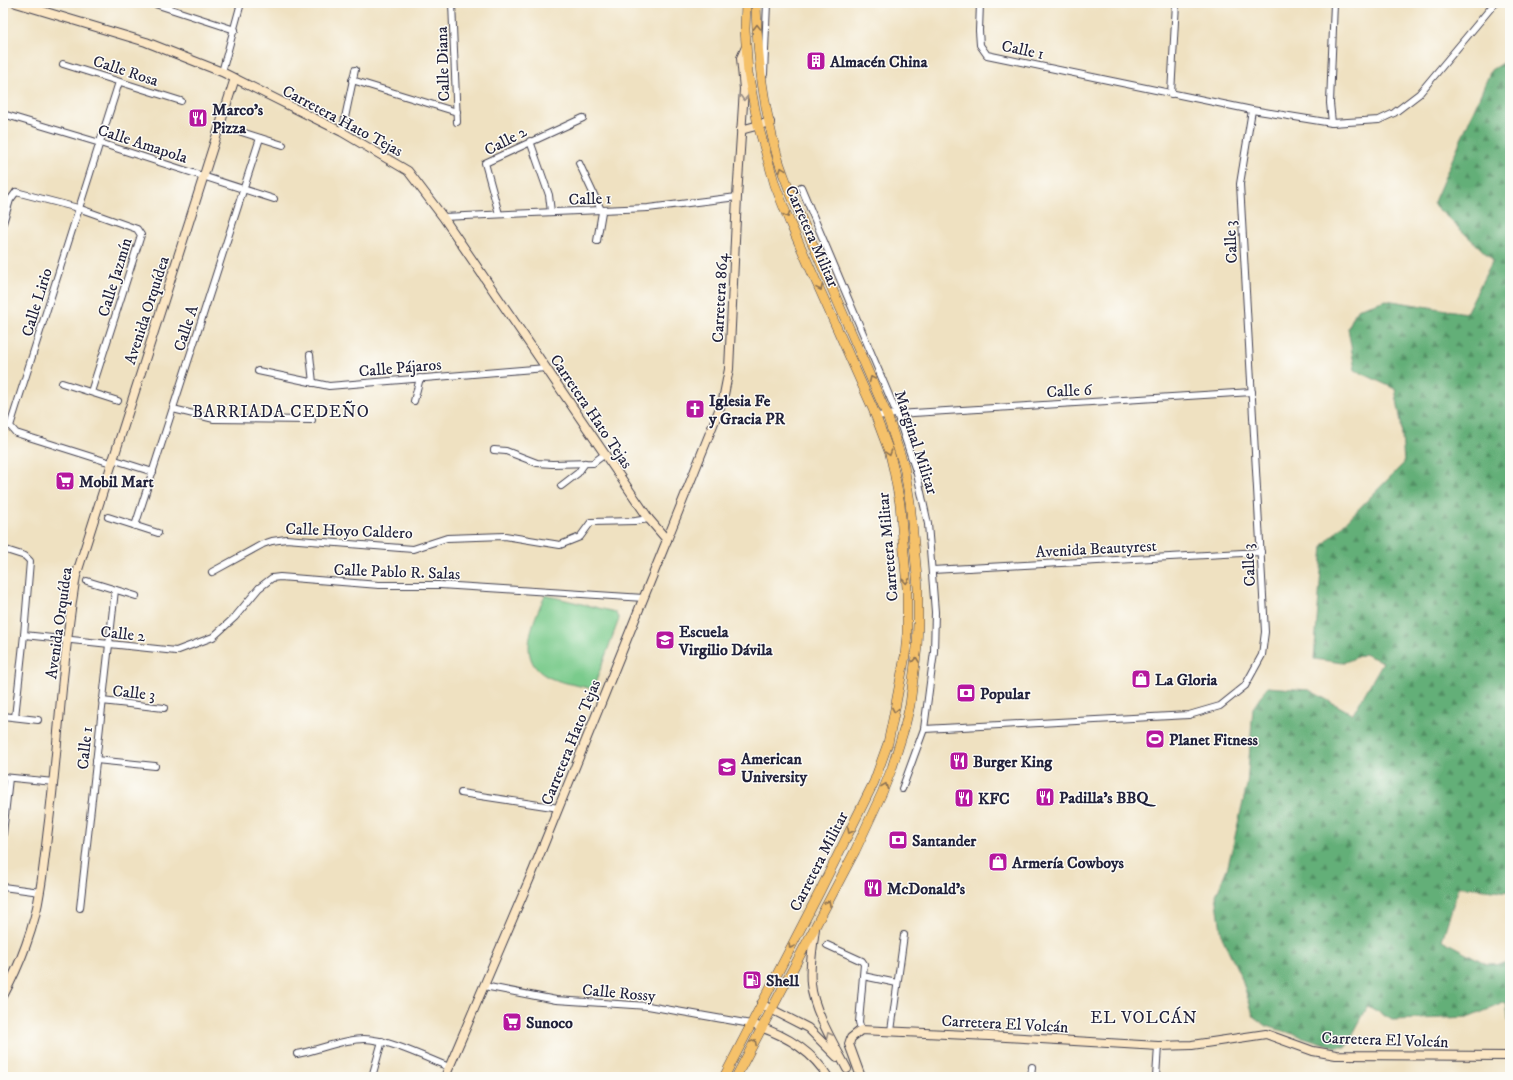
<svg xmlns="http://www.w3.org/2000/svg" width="1513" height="1080" font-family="'IM FELL DW Pica',serif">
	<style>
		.grass { fill: #7acb8c; stroke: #4e7664 }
		.forest { fill: url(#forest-firs); stroke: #42685a }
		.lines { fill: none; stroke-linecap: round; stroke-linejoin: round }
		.street-casing { stroke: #413f4f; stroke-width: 8 }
		.secondary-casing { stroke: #413f4f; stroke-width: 10 }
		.primary-casing { stroke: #413f4f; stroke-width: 10 }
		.street { stroke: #fff; stroke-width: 6 }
		.secondary { stroke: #fbe6c4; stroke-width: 8 }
		.primary { stroke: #f5c16b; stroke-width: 9 }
		.oneway { stroke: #8c7253 }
		.oneway2 { stroke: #998e86 }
		.labels { text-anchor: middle; stroke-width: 3; stroke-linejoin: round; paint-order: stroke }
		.street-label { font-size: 16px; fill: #22223b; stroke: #fdfcf7 }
		.poi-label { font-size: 16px; font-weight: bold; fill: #22223b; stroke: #fdfcf7; text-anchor: start }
		.neighbourhood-label { font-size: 17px; letter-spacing: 1px; fill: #22223b; stroke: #fdfcf7 }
	</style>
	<defs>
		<pattern id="forest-firs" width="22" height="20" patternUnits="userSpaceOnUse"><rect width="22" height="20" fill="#63af78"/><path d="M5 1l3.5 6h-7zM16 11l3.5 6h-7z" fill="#518e64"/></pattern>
	</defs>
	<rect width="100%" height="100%" fill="#fdfcf7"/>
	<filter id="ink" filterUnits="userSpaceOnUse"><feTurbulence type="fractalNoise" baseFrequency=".025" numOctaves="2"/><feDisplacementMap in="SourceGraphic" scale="8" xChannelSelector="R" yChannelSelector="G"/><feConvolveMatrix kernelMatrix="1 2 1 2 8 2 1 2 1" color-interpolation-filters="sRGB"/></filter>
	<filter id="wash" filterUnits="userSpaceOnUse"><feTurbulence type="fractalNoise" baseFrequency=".012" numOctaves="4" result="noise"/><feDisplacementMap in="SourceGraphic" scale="16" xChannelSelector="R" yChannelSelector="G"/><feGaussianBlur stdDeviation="0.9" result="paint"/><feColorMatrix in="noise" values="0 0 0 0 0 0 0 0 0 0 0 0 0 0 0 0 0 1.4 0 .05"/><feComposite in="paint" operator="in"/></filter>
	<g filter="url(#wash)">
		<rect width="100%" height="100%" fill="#efe1c1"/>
		<path class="grass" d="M545,595L615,612L619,619L593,689C581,686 558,682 548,677C514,660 534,620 545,595Z"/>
		<polygon class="forest" points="1510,58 1510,892 1459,886 1442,940 1487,964 1510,963 1510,1034 1506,1002 1470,1017 1392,1020 1368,1006 1346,1047 1336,1047 1267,1026 1254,1017 1241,977 1222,937 1216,895 1228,866 1247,785 1253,708 1267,687 1309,690 1353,714 1383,662 1364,654 1343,663 1314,659 1323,545 1404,463 1401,422 1395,389 1355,370 1348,328 1357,309 1386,300 1466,313 1493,260 1433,204 1491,70"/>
	</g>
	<g filter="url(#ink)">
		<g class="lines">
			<defs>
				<g id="street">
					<polyline points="152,3 235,30"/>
					<polyline points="452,3 457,122"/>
					<polyline points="980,3 979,31 980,45 987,55 1252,110 1332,123 1379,120 1394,113 1419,94 1495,3"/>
					<polyline points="63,64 181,101"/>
					<polyline points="222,72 241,3"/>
					<polyline points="764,74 767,3"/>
					<polyline points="352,80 457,112"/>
					<polyline points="1171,94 1176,3"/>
					<polyline points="3,114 100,143 274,199"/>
					<polyline points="1332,123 1330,103 1334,3"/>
					<polyline points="232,129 283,145"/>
					<polyline points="342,132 355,70"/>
					<polyline points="530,141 549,195 551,212"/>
					<polyline points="579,163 602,212 597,241"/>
					<polyline points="801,187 897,414 917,474 928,524 935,612 934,652 924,729 902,789"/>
					<polyline points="16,192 78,208 137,229 141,235 91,392"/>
					<polyline points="499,214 485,163 583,118"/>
					<polyline points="443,217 648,208 737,197"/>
					<polyline points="3,223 10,200 16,192"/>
					<polyline points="310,355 313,383"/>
					<polyline points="258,371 329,386 546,368"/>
					<polyline points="62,383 118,401"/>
					<polyline points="414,401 420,378"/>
					<polyline points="173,409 214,419 312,420"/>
					<polyline points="876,416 897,414 1252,392"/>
					<polyline points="494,450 506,451 537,463 552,464 593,463 605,454"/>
					<polyline points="112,459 153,472"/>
					<polyline points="111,463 16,433 10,426 119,82"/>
					<polyline points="561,486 578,473 585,463"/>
					<polyline points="108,517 158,533"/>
					<polyline points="135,526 260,138"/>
					<polyline points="3,549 25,556 30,561 24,635 15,717"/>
					<polyline points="932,570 1261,552"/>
					<polyline points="212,572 263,544 272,541 286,539 413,549 447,538 505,536 560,545 580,537 591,522 635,521 649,519"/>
					<polyline points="87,581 136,596"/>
					<polyline points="24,635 176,651 213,637 235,617 259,588 272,578 280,577 379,585 440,585 644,598"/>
					<polyline points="102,701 164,708"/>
					<polyline points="3,716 38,720"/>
					<polyline points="924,729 1189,715 1220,706 1245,686 1262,655 1265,632 1240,184 1252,110"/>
					<polyline points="96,760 155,766"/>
					<polyline points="3,777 54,782"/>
					<polyline points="461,793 559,808"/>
					<polyline points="3,834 9,778"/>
					<polyline points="3,887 40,892"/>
					<polyline points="80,908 115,590"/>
					<polyline points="827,945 862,961 864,964 859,1022 861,1030"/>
					<polyline points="863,976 897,983"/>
					<polyline points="484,986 556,1000 648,1006 751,1024"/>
					<polyline points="891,1031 904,935"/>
					<path d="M297,1054C318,1050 343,1039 364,1039C388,1039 426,1058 449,1067"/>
					<polyline points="372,1077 382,1041"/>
					<polyline points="1031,1077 1032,1067"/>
					<polyline points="1156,1077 1158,1046"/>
				</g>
				<g id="secondary">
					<polyline points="16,3 146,42 222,72 342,132 408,171 443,217 649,519 667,540 533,871 445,1077"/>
					<polyline points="741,130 770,122"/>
					<polyline points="667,540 723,400 729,369 737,197 744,89 741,58 746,47"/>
					<path d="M815,928C813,947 809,965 811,984C813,1010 835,1046 847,1069"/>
					<path d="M3,996C20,965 35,926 40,891C44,868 46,844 49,821C59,740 62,657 76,576L235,78"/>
					<polyline points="761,1004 808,1028 837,1057"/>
					<path d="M751,1024C781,1033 811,1049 828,1077"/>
					<polyline points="861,1077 849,1044 851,1038 861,1030 989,1036 1158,1046 1192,1045 1266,1034 1313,1051 1336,1055 1510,1056"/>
				</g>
				<g id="primary">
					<polyline points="724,1077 820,891 874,782 888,743 893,719 905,656 907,634 907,588 900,504 894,471 890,454 873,409 790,223 775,185 758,125 748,73 745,29 746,3"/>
					<path d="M736,1077L855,851L882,793L892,768L905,726L910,705L917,647L918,623V587L910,502L904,466L887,415L790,192C786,180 780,167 777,155C763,105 757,54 756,3"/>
				</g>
			</defs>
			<use href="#street" class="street-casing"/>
			<use href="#secondary" class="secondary-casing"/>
			<use href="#primary" class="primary-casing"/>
			<use href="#street" class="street"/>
			<use href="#secondary" class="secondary"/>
			<use href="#primary" class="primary"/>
		</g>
		<defs><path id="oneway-chevron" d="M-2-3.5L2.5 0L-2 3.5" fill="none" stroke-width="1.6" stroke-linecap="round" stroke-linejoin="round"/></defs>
		<g class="oneway">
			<use href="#oneway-chevron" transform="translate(757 27) rotate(-91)"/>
			<use href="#oneway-chevron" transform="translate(782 170) rotate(-110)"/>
			<use href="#oneway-chevron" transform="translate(787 215) rotate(67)"/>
			<use href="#oneway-chevron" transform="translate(820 288) rotate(66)"/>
			<use href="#oneway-chevron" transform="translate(872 379) rotate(-114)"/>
			<use href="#oneway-chevron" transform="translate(889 453) rotate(73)"/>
			<use href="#oneway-chevron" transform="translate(906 581) rotate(85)"/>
			<use href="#oneway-chevron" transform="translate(916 660) rotate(-84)"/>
			<use href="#oneway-chevron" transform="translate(895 710) rotate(101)"/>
			<use href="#oneway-chevron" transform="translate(885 786) rotate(-68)"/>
			<use href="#oneway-chevron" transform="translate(850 831) rotate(117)"/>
			<use href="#oneway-chevron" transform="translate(828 903) rotate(-63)"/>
			<use href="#oneway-chevron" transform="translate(791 946) rotate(117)"/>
			<use href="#oneway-chevron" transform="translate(754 1042) rotate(-62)"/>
		</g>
		<g class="oneway2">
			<use href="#oneway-chevron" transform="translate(744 98) rotate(94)"/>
			<use href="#oneway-chevron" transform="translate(829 1035) rotate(-116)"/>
		</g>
	</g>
	<defs>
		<symbol id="building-square" viewBox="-11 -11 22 22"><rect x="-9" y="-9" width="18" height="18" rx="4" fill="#b5179e" stroke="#fdfcf7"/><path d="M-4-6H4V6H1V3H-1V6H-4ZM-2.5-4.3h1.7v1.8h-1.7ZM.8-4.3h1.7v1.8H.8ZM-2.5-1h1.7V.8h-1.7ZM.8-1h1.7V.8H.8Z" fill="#fff"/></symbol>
		<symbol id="restaurant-square" viewBox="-11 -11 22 22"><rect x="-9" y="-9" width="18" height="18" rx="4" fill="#b5179e" stroke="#fdfcf7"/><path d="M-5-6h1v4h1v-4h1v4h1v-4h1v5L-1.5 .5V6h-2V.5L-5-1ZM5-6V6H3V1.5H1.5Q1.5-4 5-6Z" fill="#fff"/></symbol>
		<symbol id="church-square" viewBox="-11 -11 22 22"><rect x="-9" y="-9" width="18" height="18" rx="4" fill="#b5179e" stroke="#fdfcf7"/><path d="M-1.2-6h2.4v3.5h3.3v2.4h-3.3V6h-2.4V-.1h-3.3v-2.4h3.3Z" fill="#fff"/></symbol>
		<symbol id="supermarket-square" viewBox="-11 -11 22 22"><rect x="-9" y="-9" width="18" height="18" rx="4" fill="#b5179e" stroke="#fdfcf7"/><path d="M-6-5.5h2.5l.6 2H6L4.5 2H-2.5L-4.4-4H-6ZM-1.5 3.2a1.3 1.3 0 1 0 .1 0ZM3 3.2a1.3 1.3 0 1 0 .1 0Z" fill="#fff"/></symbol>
		<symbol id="school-square" viewBox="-11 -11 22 22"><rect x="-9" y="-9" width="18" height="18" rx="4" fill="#b5179e" stroke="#fdfcf7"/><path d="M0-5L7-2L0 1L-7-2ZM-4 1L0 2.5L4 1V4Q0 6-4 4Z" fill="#fff"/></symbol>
		<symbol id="shop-square" viewBox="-11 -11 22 22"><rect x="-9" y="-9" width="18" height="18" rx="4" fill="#b5179e" stroke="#fdfcf7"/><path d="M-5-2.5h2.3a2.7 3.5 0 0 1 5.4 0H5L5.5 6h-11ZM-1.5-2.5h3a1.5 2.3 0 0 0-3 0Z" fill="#fff"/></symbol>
		<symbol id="bank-square" viewBox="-11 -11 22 22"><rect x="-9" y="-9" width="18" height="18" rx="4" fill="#b5179e" stroke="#fdfcf7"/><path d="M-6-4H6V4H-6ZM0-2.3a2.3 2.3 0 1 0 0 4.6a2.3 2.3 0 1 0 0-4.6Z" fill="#fff"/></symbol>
		<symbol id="stadium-square" viewBox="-11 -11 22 22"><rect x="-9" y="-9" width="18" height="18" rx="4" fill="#b5179e" stroke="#fdfcf7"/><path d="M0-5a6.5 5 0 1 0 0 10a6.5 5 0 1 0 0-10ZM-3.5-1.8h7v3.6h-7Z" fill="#fff"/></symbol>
		<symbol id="university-square" viewBox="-11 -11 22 22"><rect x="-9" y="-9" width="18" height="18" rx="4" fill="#b5179e" stroke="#fdfcf7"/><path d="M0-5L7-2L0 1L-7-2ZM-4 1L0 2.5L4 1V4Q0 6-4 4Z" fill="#fff"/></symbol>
		<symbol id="fuel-square" viewBox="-11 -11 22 22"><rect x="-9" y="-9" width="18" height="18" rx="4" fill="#b5179e" stroke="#fdfcf7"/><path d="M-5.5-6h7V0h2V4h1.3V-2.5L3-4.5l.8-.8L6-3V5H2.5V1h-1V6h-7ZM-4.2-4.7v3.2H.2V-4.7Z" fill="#fff"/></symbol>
	</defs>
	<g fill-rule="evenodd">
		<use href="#building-square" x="805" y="50" width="22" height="22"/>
		<use href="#restaurant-square" x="187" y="107" width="22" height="22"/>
		<use href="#church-square" x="684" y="398" width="22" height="22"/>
		<use href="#supermarket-square" x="54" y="470" width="22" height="22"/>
		<use href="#school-square" x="654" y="629" width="22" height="22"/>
		<use href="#shop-square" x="1130" y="668" width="22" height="22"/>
		<use href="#bank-square" x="955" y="682" width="22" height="22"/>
		<use href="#stadium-square" x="1144" y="728" width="22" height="22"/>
		<use href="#restaurant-square" x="948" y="750" width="22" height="22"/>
		<use href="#university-square" x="716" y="756" width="22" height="22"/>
		<use href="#restaurant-square" x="1034" y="786" width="22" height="22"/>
		<use href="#restaurant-square" x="953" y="787" width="22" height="22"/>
		<use href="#bank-square" x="887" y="829" width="22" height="22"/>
		<use href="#shop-square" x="987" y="851" width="22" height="22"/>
		<use href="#restaurant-square" x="862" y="877" width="22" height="22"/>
		<use href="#fuel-square" x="741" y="969" width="22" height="22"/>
		<use href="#supermarket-square" x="501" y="1011" width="22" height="22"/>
	</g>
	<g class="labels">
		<g class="street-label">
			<text transform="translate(1023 49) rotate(12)" y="6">Calle 1</text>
			<text transform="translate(442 64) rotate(-92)" y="6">Calle Diana</text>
			<text transform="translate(126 70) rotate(18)" y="6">Calle Rosa</text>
			<text transform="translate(343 120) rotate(28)" y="6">Carretera Hato Tejas</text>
			<text transform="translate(505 140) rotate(-28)" y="6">Calle 2</text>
			<text transform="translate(143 143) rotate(18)" y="6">Calle Amapola</text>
			<text transform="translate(590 198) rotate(-2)" y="6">Calle 1</text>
			<text transform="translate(813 236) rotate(66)" y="6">Carretera Militar</text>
			<text transform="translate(1230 242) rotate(-93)" y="6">Calle 3</text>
			<text transform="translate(114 277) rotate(-73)" y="6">Calle Jazmín</text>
			<text transform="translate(719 298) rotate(-87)" y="6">Carretera 864</text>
			<text transform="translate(36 302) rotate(-73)" y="6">Calle Lirio</text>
			<text transform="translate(146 310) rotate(-72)" y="6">Avenida Orquídea</text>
			<text transform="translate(185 328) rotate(-72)" y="6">Calle A</text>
			<text transform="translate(400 367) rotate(-5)" y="6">Calle Pájaros</text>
			<text transform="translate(1069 390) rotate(-3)" y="6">Calle 6</text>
			<text transform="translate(592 411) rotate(56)" y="6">Carretera Hato Tejas</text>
			<text transform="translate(917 442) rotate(72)" y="6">Marginal Militar</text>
			<text transform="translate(349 530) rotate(2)" y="6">Calle Hoyo Caldero</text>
			<text transform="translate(887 547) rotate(-95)" y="6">Carretera Militar</text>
			<text transform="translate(1096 548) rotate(-3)" y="6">Avenida Beautyrest</text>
			<text transform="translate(1248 565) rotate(-93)" y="6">Calle 3</text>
			<text transform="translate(397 571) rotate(2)" y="6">Calle Pablo R. Salas</text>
			<text transform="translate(58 623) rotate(-82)" y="6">Avenida Orquídea</text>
			<text transform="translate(123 633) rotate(6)" y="6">Calle 2</text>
			<text transform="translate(134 692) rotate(6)" y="6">Calle 3</text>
			<text transform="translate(570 742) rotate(-68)" y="6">Carretera Hato Tejas</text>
			<text transform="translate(84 748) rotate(-84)" y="6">Calle 1</text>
			<text transform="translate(818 861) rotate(-63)" y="6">Carretera Militar</text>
			<text transform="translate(619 992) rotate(5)" y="6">Calle Rossy</text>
			<text transform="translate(1005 1023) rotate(3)" y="6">Carretera El Volcán</text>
			<text transform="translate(1385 1039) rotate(2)" y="6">Carretera El Volcán</text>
		</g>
		<g class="poi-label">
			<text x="830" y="67">Almacén China</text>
			<text x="212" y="115">Marco's<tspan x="212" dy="18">Pizza</tspan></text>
			<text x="709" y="406">Iglesia Fe<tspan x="709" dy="18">y Gracia PR</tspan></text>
			<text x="79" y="487">Mobil Mart</text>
			<text x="679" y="637">Escuela<tspan x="679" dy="18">Virgilio Dávila</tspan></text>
			<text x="1155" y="685">La Gloria</text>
			<text x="980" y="699">Popular</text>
			<text x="1169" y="745">Planet Fitness</text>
			<text x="741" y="764">American<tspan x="741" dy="18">University</tspan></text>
			<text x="973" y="767">Burger King</text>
			<text x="1059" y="803">Padilla's BBQ</text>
			<text x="978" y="804">KFC</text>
			<text x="912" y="846">Santander</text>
			<text x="1012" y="868">Armería Cowboys</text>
			<text x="887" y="894">McDonald's</text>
			<text x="766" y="986">Shell</text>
			<text x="526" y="1028">Sunoco</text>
		</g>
		<g class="neighbourhood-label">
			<text x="281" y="417">BARRIADA CEDEÑO</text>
			<text x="1144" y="1023">EL VOLCÁN</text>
		</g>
	</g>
	<rect width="1513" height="1080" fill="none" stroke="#fdfcf7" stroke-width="16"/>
</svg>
